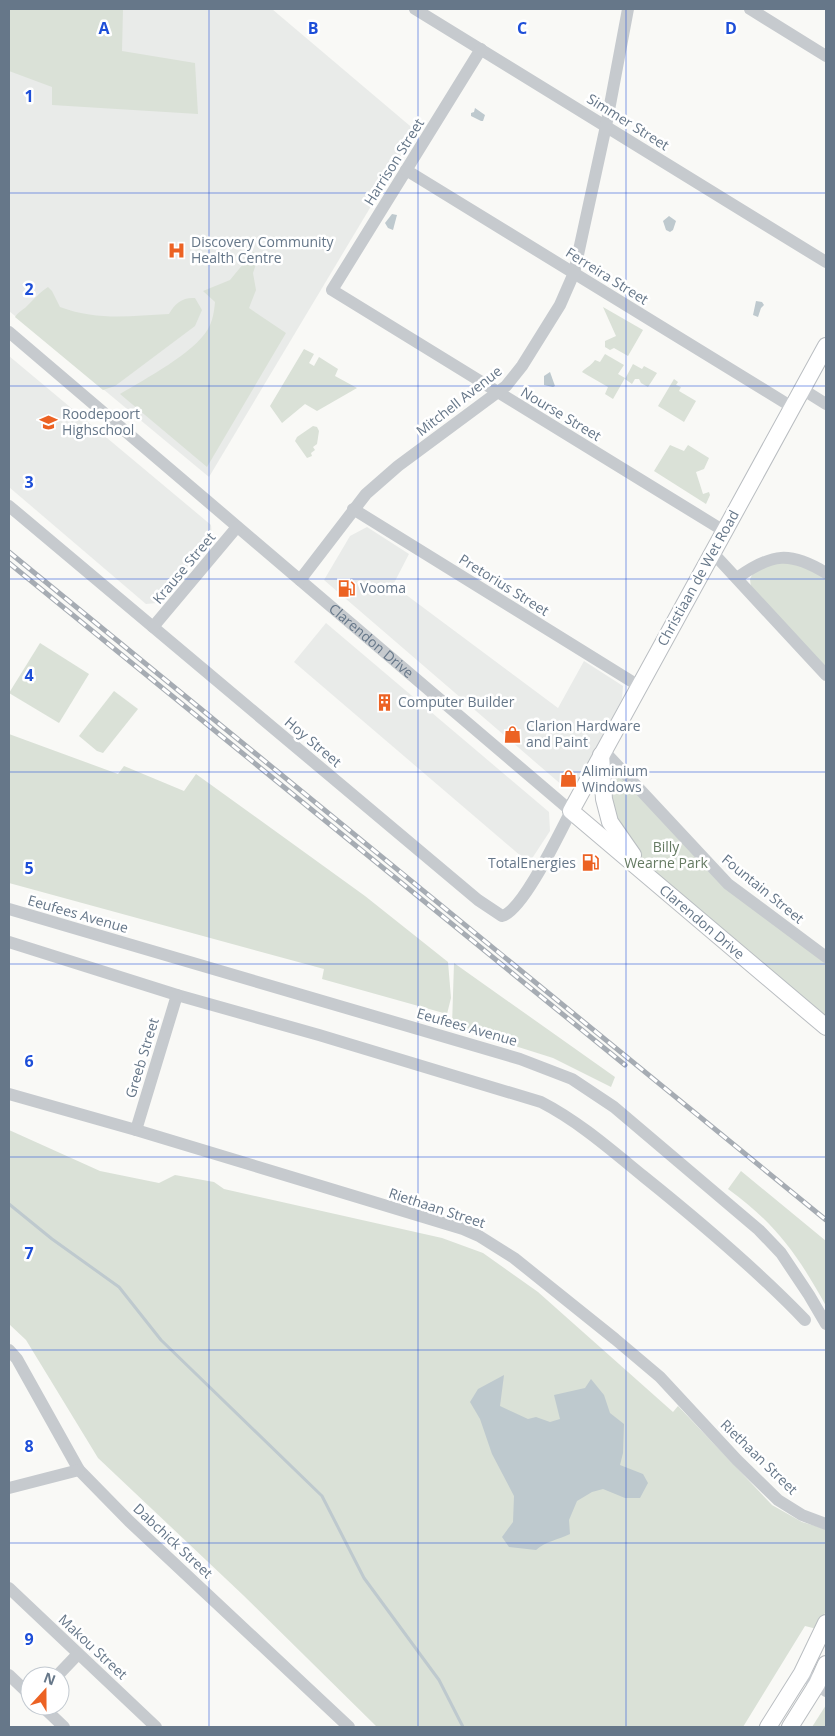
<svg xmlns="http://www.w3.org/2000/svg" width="835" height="1736" font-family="'Open Sans',sans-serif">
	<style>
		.built { fill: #e9ebe9 }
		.green { fill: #dae1d7 }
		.water { fill: #bec9ce }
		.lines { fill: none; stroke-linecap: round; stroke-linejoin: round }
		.stream { stroke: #bec9ce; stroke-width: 3 }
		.major-casing { stroke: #b9bdc1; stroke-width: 18 }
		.minor { stroke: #c6cace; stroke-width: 12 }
		.major { stroke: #fff; stroke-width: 16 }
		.rail-casing { stroke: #a6acb3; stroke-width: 5 }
		.rail { stroke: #fff; stroke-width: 3; stroke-dasharray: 9; stroke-linecap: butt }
		.grid { fill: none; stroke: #1d4ed8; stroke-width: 1; stroke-opacity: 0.55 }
		.labels { text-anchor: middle; stroke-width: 5; stroke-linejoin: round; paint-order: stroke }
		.street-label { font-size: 14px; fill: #667789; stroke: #fff }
		.poi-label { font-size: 14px; fill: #667789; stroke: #fff; text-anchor: start }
		.park-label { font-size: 14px; fill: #657a62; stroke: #fff }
		.grid-label { font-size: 16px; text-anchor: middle; font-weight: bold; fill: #1d4ed8; stroke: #fff; stroke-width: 5; stroke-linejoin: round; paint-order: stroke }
	</style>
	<rect width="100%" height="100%" fill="#f9f9f6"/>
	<g class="built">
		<polygon points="9,9 272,9 416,131 209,477 9,311"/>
		<polygon points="9,356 211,525 212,538 157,603 146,604 9,487"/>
		<polygon points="367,527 409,554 393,585 558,708 584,661 623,686 622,699 579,782 563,786 324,580 350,536"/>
		<polygon points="326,623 549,812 550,831 529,863 294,662"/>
	</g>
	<g class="green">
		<polygon points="9,9 123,9 122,51 195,63 198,114 52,105 52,87 9,71"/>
		<path d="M253,252L259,255L253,273L256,290L249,308L286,333L207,467L120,394C145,379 194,353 208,329C213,320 214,312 215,302L203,291L230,280Z"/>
		<path d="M48,287L52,291L60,307C98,321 130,316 169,314C175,303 183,297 195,298L202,310L195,326L115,386L103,390L15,317C19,311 22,311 27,306C34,299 39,293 48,287Z"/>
		<polygon points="603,307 643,330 628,356 614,348 610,350 605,347 605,341 616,336"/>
		<polygon points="304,349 314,354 309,363 314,366 319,357 338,369 335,376 357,388 317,411 305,404 282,423 270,406"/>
		<path d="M605,354L624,365L618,374L625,378L613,399L605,394L608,387L582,372C585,368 591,366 595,360L600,362Z"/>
		<polygon points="633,364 642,369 644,366 657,373 648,387 641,383 639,379 635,379 632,384 625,379"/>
		<polygon points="674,379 678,382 676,385 681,387 679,391 696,401 684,422 658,406"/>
		<polygon points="313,426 317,427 319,431 317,444 313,447 315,450 311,453 312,456 307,458 295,441 297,437"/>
		<polygon points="670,445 684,451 688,445 709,458 704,469 696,472 703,494 709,492 710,495 706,504 654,471"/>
		<polygon points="791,561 826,577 826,670 751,588 750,579 753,573 767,564"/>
		<polygon points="40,643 89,674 59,723 9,693"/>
		<polygon points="114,691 138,709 103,753 97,751 79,736"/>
		<polygon points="9,734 118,774 124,766 184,791 196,774 365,896 448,962 451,998 447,1014 322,979 324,969 9,883"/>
		<polygon points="605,758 700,861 826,961 826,1019 641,860 628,844 612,818"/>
		<polygon points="454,963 615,1077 611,1087 553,1058 452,1026"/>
		<polygon points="9,1130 100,1171 159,1183 175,1175 214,1182 224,1189 442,1238 483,1253 538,1292 673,1412 678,1406 772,1505 802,1522 826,1529 826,1611 817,1629 805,1626 743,1727 377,1727 243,1595 98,1458 26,1340 9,1324"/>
		<path d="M741,1171L826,1241V1306C798,1255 775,1223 728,1189Z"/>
		<polygon points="826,1705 826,1727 812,1727"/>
	</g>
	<g class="water">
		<polygon points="475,108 485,115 483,121 481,121 471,116 471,113 474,112"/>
		<polygon points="392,214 397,215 393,230 388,228 385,223"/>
		<polygon points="669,216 676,221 673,230 670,232 666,230 663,221"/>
		<polygon points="756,301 762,302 764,305 761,308 758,317 753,315"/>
		<polygon points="550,372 555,386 553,387 544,385 544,376"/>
		<path d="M504,1375L500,1406L528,1419L536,1417L550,1422L560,1419L554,1395L585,1388L591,1379L604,1395L610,1413L624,1424L623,1453L620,1465L643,1474L648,1483L640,1498H625L603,1489L592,1492L577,1501L569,1520L570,1534C558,1540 546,1541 536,1550L509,1547L502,1537L513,1522L514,1496L492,1454L480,1419L470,1402L478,1389Z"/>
	</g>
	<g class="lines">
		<polyline class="stream" points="9,1204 52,1239 119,1287 161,1340 322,1496 364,1578 439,1680 463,1727"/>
		<defs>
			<g id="major">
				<path id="s2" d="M826,346L571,811L826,1027"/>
				<polyline points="601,755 604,799 610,822 633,855"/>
				<polyline points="768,1727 802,1673 826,1623"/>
				<polyline points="790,1727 817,1684 826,1664"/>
			</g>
		</defs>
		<use href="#major" class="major-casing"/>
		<g class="minor">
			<polyline points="415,9 826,262"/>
			<polyline points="750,9 826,56"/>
			<polyline points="481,49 332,290 724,531"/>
			<polyline points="406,170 792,407"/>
			<path id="s1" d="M9,332L571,811C560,832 523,911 502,916L478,900L9,506"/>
			<polyline points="802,389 826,404"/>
			<polyline points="353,509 639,686"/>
			<polyline points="713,553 826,675"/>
			<path d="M737,578C772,553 790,551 826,573"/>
			<polyline points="300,580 366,494 398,466 506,386 522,366 560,305 574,273 606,126 628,9"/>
			<polyline points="153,627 237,527"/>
			<polyline points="603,750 728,884 826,957"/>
			<polyline points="9,909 520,1059 572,1079 614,1107 759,1230 781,1253 809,1295 826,1324"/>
			<path d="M9,942L177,995L319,1035L541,1102C578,1121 610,1149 643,1176C699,1221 755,1268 805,1320"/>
			<polyline points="9,1094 136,1130 463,1229 479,1236 514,1258 615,1339 660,1377 737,1460 778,1500 802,1515 826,1524"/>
			<polyline points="136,1130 177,995"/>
			<polyline points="9,1350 17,1359 79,1470 129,1521 349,1727"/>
			<polyline points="9,1488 79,1470"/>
			<polyline points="9,1588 156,1727"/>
			<polyline points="802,1673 826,1691"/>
			<polyline points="9,1675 30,1695"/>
			<polyline points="57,1676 78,1654"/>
			<polyline points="42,1706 64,1727"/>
		</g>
		<use href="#major" class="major"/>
		<defs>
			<g id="rail">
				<polyline points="9,552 826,1220"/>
				<polyline points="9,563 625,1065"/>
			</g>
		</defs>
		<use href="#rail" class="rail-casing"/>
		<use href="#rail" class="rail"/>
	</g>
	<path class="grid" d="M209,9V1727M418,9V1727M626,9V1727M9,193H826M9,386H826M9,579H826M9,772H826M9,964H826M9,1157H826M9,1350H826M9,1543H826"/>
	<defs>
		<symbol id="hospital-bare" viewBox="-9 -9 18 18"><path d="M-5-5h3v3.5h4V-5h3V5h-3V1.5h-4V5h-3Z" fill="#ec6223" stroke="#fff" stroke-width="2.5" paint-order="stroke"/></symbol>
		<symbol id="school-bare" viewBox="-9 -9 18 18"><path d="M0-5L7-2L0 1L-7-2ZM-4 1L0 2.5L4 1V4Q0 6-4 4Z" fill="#ec6223" stroke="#fff" stroke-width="2.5" paint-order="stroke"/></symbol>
		<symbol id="fuel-bare" viewBox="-9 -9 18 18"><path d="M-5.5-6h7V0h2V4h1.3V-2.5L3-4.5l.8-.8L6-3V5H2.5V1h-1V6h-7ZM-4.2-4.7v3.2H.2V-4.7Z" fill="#ec6223" stroke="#fff" stroke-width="2.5" paint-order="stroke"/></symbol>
		<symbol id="building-bare" viewBox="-9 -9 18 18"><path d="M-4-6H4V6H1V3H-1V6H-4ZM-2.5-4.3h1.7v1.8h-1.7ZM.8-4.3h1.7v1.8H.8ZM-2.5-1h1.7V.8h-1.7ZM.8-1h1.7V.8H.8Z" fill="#ec6223" stroke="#fff" stroke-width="2.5" paint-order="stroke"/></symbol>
		<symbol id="shop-bare" viewBox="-9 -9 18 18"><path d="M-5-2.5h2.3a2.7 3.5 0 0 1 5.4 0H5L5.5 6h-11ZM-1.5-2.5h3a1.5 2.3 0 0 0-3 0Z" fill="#ec6223" stroke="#fff" stroke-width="2.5" paint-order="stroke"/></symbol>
	</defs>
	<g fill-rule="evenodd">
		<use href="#hospital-bare" x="164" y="238" width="25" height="25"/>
		<use href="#school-bare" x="36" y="410" width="25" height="25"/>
		<use href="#fuel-bare" x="334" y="576" width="25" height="25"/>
		<use href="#building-bare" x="372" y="690" width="25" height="25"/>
		<use href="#shop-bare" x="500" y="722" width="25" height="25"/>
		<use href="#shop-bare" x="556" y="766" width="25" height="25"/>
		<use href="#fuel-bare" x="578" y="850" width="25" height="25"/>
	</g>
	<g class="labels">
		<g class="street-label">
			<text transform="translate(628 122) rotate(32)" y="5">Simmer Street</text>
			<text transform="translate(394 162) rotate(-58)" y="5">Harrison Street</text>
			<text transform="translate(607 276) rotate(32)" y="5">Ferreira Street</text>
			<text transform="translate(459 401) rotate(-38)" y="5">Mitchell Avenue</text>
			<text transform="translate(561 414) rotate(31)" y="5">Nourse Street</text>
			<text transform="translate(184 568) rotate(-50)" y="5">Krause Street</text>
			<text transform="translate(698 578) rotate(-61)" y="5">Christiaan de Wet Road</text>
			<text transform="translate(504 585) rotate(32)" y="5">Pretorius Street</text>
			<text dy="5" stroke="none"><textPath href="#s1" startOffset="476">Clarendon Drive</textPath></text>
			<text transform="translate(313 742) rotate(40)" y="5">Hoy Street</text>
			<text transform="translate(763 889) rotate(39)" y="5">Fountain Street</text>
			<text transform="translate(78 914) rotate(16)" y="5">Eeufees Avenue</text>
			<text dy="5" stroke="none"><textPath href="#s2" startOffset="702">Clarendon Drive</textPath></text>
			<text transform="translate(467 1027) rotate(16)" y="5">Eeufees Avenue</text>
			<text transform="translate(142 1058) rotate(-73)" y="5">Greeb Street</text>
			<text transform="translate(437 1208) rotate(18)" y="5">Riethaan Street</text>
			<text transform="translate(759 1457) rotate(44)" y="5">Riethaan Street</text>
			<text transform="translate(173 1541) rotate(43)" y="5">Dabchick Street</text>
			<text transform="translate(93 1647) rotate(43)" y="5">Makou Street</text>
		</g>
		<g class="poi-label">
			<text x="191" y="247">Discovery Community<tspan x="191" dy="16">Health Centre</tspan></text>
			<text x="62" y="419">Roodepoort<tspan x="62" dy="16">Highschool</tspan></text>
			<text x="360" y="593">Vooma</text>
			<text x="398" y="707">Computer Builder</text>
			<text x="526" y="731">Clarion Hardware<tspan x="526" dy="16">and Paint</tspan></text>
			<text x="582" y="776">Aliminium<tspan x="582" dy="16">Windows</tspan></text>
			<text x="576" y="868" text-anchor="end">TotalEnergies</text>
		</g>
		<g class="park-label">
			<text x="666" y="852">Billy<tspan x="666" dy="16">Wearne Park</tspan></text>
		</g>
	</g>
	<g class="grid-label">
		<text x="104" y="34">A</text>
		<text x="313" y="34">B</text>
		<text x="522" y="34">C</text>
		<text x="731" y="34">D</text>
		<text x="29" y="102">1</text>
		<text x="29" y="295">2</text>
		<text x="29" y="488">3</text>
		<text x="29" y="681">4</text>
		<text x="29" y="874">5</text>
		<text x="29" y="1067">6</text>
		<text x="29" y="1259">7</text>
		<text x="29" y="1452">8</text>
		<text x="29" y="1645">9</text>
	</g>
	<rect width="835" height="1736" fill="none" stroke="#667789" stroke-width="20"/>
	<g transform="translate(45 1691) rotate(21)"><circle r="24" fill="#ffffff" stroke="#c2c9d0"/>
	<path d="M0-4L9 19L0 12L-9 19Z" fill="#ec6223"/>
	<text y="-8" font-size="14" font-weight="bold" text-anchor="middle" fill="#667789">N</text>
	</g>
</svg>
